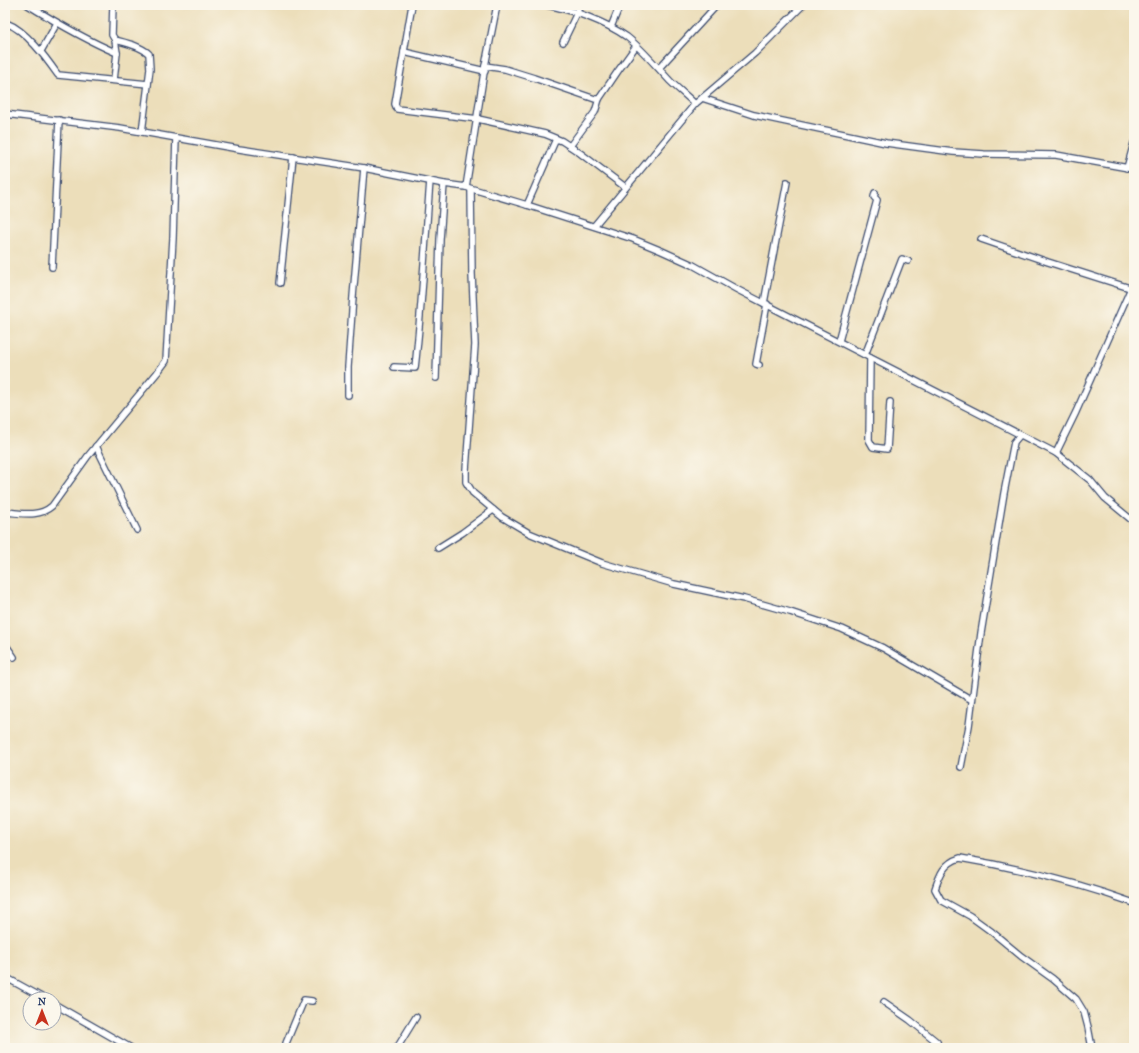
<svg xmlns="http://www.w3.org/2000/svg" width="1139" height="1053" font-family="'IM FELL French Canon',serif">
	<style>
		.lines { fill: none; stroke-linecap: round; stroke-linejoin: round }
		.minor-casing { stroke: #3a496c; stroke-width: 8 }
		.minor { stroke: #fff; stroke-width: 5.5 }
	</style>
	<rect width="100%" height="100%" fill="#fbf7ec"/>
	<filter id="ink" filterUnits="userSpaceOnUse"><feTurbulence type="fractalNoise" baseFrequency=".025" numOctaves="2"/><feDisplacementMap in="SourceGraphic" scale="8" xChannelSelector="R" yChannelSelector="G"/><feConvolveMatrix kernelMatrix="1 2 1 2 8 2 1 2 1" color-interpolation-filters="sRGB"/></filter>
	<filter id="wash" filterUnits="userSpaceOnUse"><feTurbulence type="fractalNoise" baseFrequency=".012" numOctaves="4" result="noise"/><feDisplacementMap in="SourceGraphic" scale="16" xChannelSelector="R" yChannelSelector="G"/><feGaussianBlur stdDeviation="0.9" result="paint"/><feColorMatrix in="noise" values="0 0 0 0 0 0 0 0 0 0 0 0 0 0 0 0 0 1.4 0 .05"/><feComposite in="paint" operator="in"/></filter>
	<g filter="url(#wash)">
		<rect width="100%" height="100%" fill="#ecdeba"/>
	</g>
	<g filter="url(#ink)">
		<g class="lines">
			<defs>
				<g id="minor">
					<path d="M28,5C57,23 86,40 117,53"/>
					<path d="M113,5L112,35L115,40C126,43 141,46 149,54L150,69L142,132"/>
					<polyline points="412,5 395,104 397,109 478,119 545,134 562,141 580,153 625,187"/>
					<path d="M547,5C573,10 606,22 627,37C643,50 656,66 670,81C678,89 687,96 695,104"/>
					<path d="M6,23C26,30 46,58 58,75L148,84"/>
					<polyline points="611,27 620,5"/>
					<polyline points="563,42 577,13 579,5"/>
					<polyline points="41,51 57,23"/>
					<polyline points="404,52 485,71"/>
					<polyline points="485,66 505,69 534,78 595,99 599,99 618,71 636,46"/>
					<polyline points="659,68 717,5"/>
					<polyline points="114,80 117,53 115,40"/>
					<polyline points="702,98 754,115 886,143 953,152 984,154 1056,155 1134,169"/>
					<polyline points="5,114 120,128 239,149 364,168 444,184 466,187 527,205 633,239 662,251 693,265 738,290 1056,453 1090,480 1105,498 1134,522"/>
					<polyline points="570,146 595,112 599,99"/>
					<polyline points="1127,168 1134,143"/>
					<polyline points="466,187 485,66 497,5"/>
					<polyline points="471,189 472,274 475,345 466,470 466,482 473,493 502,517 529,533 602,563 674,584 744,599 790,612 842,629 883,648 972,700"/>
					<polyline points="527,205 556,139"/>
					<polyline points="594,226 695,104 755,53 803,5"/>
					<polyline points="981,239 1048,262 1133,289"/>
					<polyline points="52,267 59,120"/>
					<polyline points="280,283 293,157"/>
					<polyline points="764,303 787,182"/>
					<polyline points="839,341 877,200 874,197 875,193"/>
					<polyline points="865,355 902,259 908,261"/>
					<polyline points="870,358 869,440 873,447 887,449 890,402"/>
					<polyline points="759,365 756,364 767,304"/>
					<path d="M394,367L415,368C422,306 425,244 430,181"/>
					<polyline points="436,378 440,239 444,184"/>
					<polyline points="348,395 348,367 353,297 364,168"/>
					<polyline points="96,446 137,530"/>
					<polyline points="1056,453 1076,412 1131,288"/>
					<path d="M5,512C22,513 38,518 52,506L88,456L157,373L166,361L173,238L176,138"/>
					<polyline points="438,548 462,533 493,510"/>
					<polyline points="5,644 14,657"/>
					<polyline points="961,767 969,726 981,633 1004,493 1014,442 1020,435"/>
					<polyline points="5,977 45,999"/>
					<polyline points="884,1002 910,1020 937,1042 933,1048"/>
					<polyline points="54,1004 131,1048"/>
					<polyline points="284,1048 304,1000 312,1001"/>
					<polyline points="397,1048 416,1017"/>
					<path d="M1092,1048L1088,1027L1084,1012L1076,999L1053,979L1021,956L992,932L970,916L941,900L935,889C940,874 944,863 960,858C1019,868 1078,883 1134,903"/>
				</g>
			</defs>
			<use href="#minor" class="minor-casing"/>
			<use href="#minor" class="minor"/>
		</g>
	</g>
	<rect width="1139" height="1053" fill="none" stroke="#fbf7ec" stroke-width="20"/>
	<g transform="translate(42 1011)"><circle r="19" fill="#fbf7ec" stroke="#a1a7b3"/>
	<path d="M0-3L7 15L0 10L-7 15Z" fill="#c8321e"/>
	<text y="-6" font-size="11" font-weight="bold" text-anchor="middle" fill="#1b2f5e">N</text>
	</g>
</svg>
